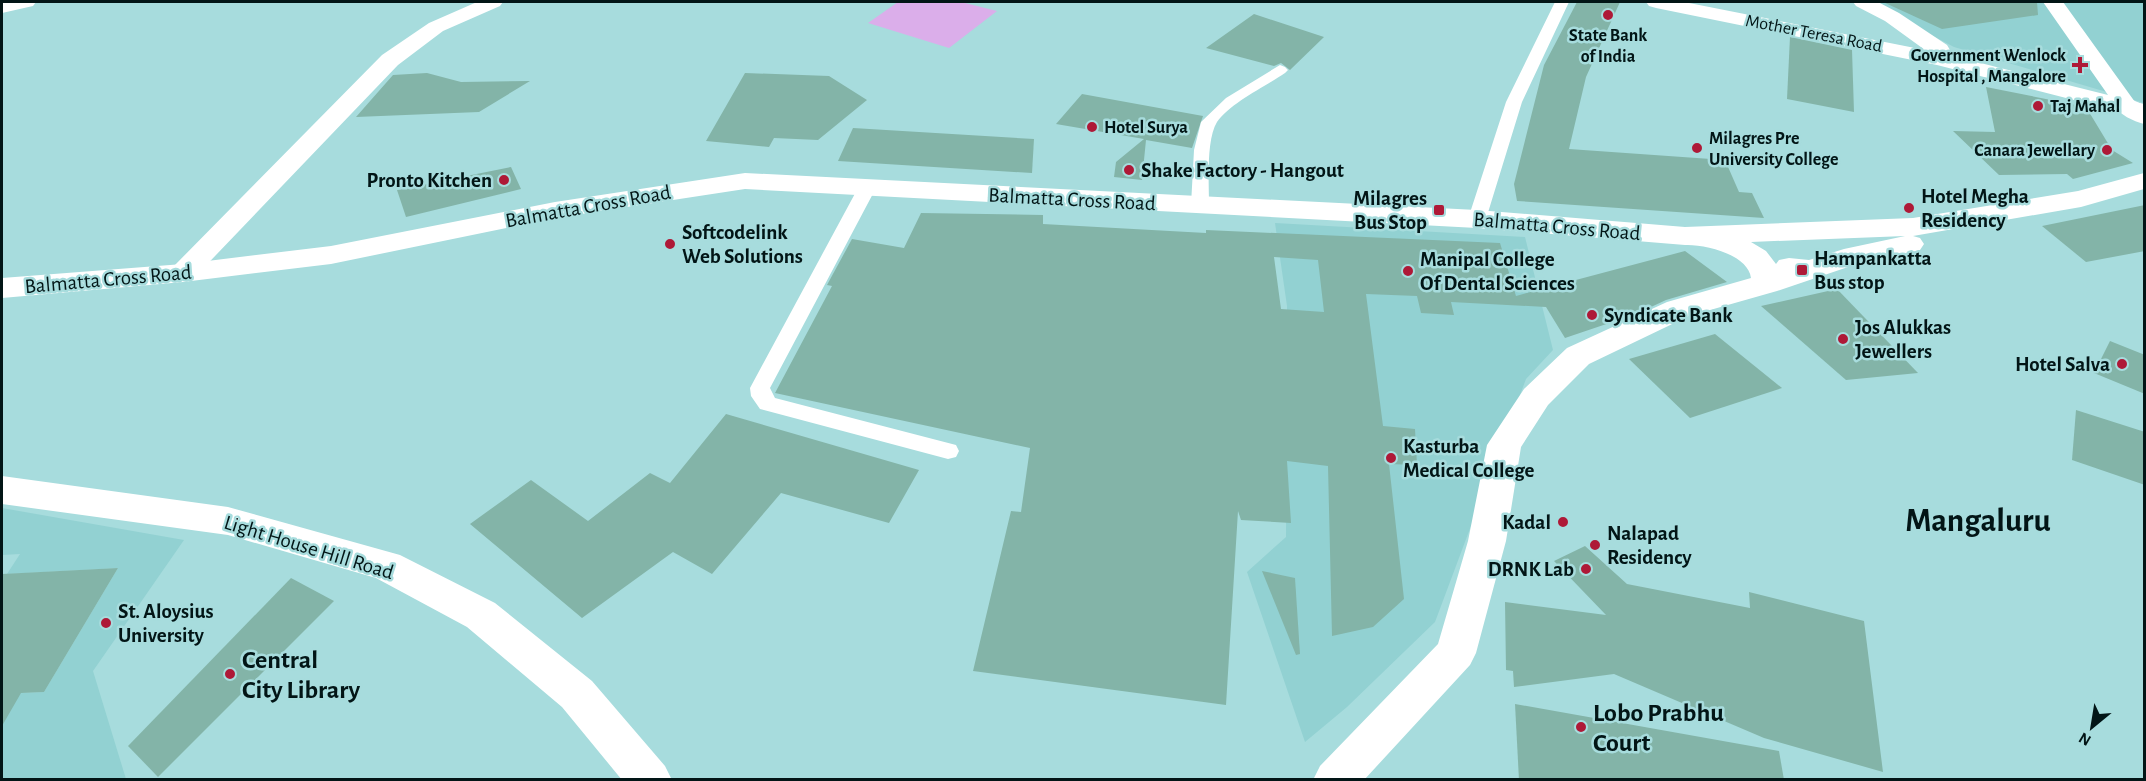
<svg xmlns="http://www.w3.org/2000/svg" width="2146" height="781" font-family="'Alegreya Sans',sans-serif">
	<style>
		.built { fill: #92d1d2 }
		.green { fill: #dbaeea }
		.building { fill: #83b4a8; fill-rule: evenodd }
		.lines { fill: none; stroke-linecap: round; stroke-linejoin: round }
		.street { fill: #fff; fill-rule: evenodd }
		.secondary { fill: #fff; fill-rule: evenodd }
		.primary { fill: #fff; fill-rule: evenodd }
		.poi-dot { fill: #ae1937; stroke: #a7dcdd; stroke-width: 2 }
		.labels { text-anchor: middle; stroke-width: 5; stroke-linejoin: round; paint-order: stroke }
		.far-street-label { font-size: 18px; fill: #021516; stroke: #a7dcdd }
		.far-poi-label { font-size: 18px; font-weight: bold; fill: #021516; stroke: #a7dcdd; text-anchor: start }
		.poi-label { font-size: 21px; font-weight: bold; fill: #021516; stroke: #a7dcdd; text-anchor: start }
		.street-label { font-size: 21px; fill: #021516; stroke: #a7dcdd }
		.near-poi-label { font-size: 26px; font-weight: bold; fill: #021516; stroke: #a7dcdd; text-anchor: start }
		.town-label { font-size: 33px; font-weight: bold; fill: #021516; stroke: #a7dcdd }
	</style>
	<rect width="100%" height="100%" fill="#a7dcdd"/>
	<g class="built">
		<polygon points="1868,2 2144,2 2144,103 1954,47"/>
		<polygon points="1275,223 1525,237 1553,350 1526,379 1435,622 1347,707 1305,742 1247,572 1286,537 1287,306"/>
		<polygon points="2,508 184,540 93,671 126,779 2,779 2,726 5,719 2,719 2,694 44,692 118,568 7,574 20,554 2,555"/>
	</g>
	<polygon class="green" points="898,2 961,2 997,11 949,48 868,23"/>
	<g class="building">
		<polygon points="1577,2 1620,2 1586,77 1569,149 1725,160 1739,192 1752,193 1764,218 1517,201 1514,184 1544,65"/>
		<polygon points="1883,2 2037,2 2038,15 1942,29"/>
		<polygon points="1254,14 1324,37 1290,70 1281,63 1274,66 1206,48"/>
		<polygon points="1790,37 1852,50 1854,112 1787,99"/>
		<polygon points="427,73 461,82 530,81 479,112 356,117 393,75"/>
		<polygon points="745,73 829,76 867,100 818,140 774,138 769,147 706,141"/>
		<polygon points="1986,87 2086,107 2112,150 2133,163 2073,179 2067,174 1999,175 1953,131 1995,132"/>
		<polygon points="1082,94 1203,116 1192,148 1146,140 1142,180 1114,177 1116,162 1144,139 1056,124"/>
		<polygon points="853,128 1034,139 1032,173 838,161"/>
		<polygon points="511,167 521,189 406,217 397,190"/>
		<polygon points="2145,205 2145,251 2086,262 2042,226"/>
		<path d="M921,213L1043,215V224L1206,233V230L1500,243L1516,296L1685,251L1727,282L1666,300L1636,314L1565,338L1546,307L1451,302L1454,315L1421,313L1417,296L1366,294L1383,426L1415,429L1417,465L1389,464L1404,599L1373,627L1332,636L1328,466L1287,461L1291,523L1241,520L1238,511L1226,705L973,671L1011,511L1021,512L1030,448L775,393L832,286L827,285L852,239L904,248ZM1274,257L1318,260L1324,312L1281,309Z"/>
		<polygon points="1837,289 1918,373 1846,380 1761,306"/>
		<polygon points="1715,334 1782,388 1690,418 1629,359"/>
		<polygon points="2110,341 2145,355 2145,394 2094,373"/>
		<polygon points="2076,410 2145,432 2145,485 2072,460"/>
		<polygon points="726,414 919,470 889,523 781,493 712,574 673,552 582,618 470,524 531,480 588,521 650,473 670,483"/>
		<polygon points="1585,546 1627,584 1750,608 1749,592 1864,621 1883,772 1764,738 1614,674 1514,687 1513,671 1506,670 1505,602 1606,615 1554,561"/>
		<polygon points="118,568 44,692 21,693 2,726 2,574"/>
		<polygon points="1262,571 1295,578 1300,654 1296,655"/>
		<polygon points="291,578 334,601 158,777 128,746"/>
		<polygon points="1515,704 1779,751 1784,780 1519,780"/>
	</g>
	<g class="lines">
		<g class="street">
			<polygon points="1555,2 1569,2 1522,102 1486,219 1483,223 1471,223 1468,219 1506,102"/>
			<path d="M1280,65L1285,67L1288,70L1285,73C1266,86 1230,103 1217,122C1206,140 1209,183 1209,205L1206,209H1194L1191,205L1194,150L1201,122L1226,98Z"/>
			<polygon points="867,183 873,184 876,188 770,388 775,398 956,445 959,451 956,457 948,459 760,409 751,396 750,388 858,188 861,184"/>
		</g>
		<g class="secondary">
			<polygon points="2,2 36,2 33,6 2,13"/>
			<polygon points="477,2 503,2 500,6 443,31 398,65 193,279 183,282 173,279 169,273 173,267 382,55 429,23"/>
			<polygon points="1646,2 1684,2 1925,50 1885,21 1856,6 1853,2 1878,2 1899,13 1947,45 1950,50 1949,55 2108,95 2043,2 2063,2 2135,102 2144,104 2144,118 1937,65 1656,8 1649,6"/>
		</g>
		<g class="primary">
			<path d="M2126,97L2144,105V124C2133,121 2120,115 2113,105L2117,100Z"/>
			<path d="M745,173L1477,210L1685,227L1913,218L2078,191L2144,173V189L2081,207L1913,236L1920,238L1924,244L1920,250L1851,266L1777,291L1689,316L1589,364L1548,405L1521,447L1506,541L1476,653L1470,665L1364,780H1313L1320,766L1438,644L1468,541L1487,445L1524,389L1567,348L1667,302L1751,278C1748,254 1704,244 1685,245L1477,228L745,189L555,218L331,264L183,282L2,298V278L183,264L331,246L555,202ZM1905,236L1844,249L1809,260L1789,258L1779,260L1776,264L1766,251L1751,242Z"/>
			<polygon points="2,476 228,507 400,555 495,603 592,681 665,766 672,780 622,780 562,707 467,627 376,578 228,535 2,504"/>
		</g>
	</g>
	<g class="poi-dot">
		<circle cx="1608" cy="15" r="6"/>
		<path d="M2077 56h6v6h6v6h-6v6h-6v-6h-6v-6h6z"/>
		<circle cx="2038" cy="106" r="6"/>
		<circle cx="1092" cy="127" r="6"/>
		<circle cx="1697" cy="148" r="6"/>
		<circle cx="2107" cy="150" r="6"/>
		<circle cx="1129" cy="170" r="6"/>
		<circle cx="504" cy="180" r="6"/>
		<circle cx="1909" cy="208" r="6"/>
		<rect x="1433" y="204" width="12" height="12" rx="3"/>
		<circle cx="670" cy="244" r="6"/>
		<rect x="1796" y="264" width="12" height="12" rx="3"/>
		<circle cx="1408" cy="271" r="6"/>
		<circle cx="1592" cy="315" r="6"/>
		<circle cx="1843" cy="339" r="6"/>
		<circle cx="2122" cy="364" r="6"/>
		<circle cx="1391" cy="458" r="6"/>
		<circle cx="1563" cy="522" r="6"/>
		<circle cx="1595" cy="545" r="6"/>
		<circle cx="1586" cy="569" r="6"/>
		<circle cx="106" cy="623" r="6"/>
		<circle cx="230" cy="674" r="6"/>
		<circle cx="1581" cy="727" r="6"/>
	</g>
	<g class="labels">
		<g class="far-street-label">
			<text transform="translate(1814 33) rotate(11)" y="6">Mother Teresa Road</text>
		</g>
		<g class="far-poi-label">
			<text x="1608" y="41" text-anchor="middle">State Bank<tspan x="1608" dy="21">of India</tspan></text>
			<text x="2066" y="61" text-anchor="end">Government Wenlock<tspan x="2066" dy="21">Hospital , Mangalore</tspan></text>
			<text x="2050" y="112">Taj Mahal</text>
			<text x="1104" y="133">Hotel Surya</text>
			<text x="1709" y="144">Milagres Pre<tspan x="1709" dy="21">University College</tspan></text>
			<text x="2095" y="156" text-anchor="end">Canara Jewellary</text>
		</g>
		<g class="poi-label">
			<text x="1141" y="177">Shake Factory - Hangout</text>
			<text x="492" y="187" text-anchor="end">Pronto Kitchen</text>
			<text x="1921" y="203">Hotel Megha<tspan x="1921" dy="24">Residency</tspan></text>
			<text x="1427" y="205" text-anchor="end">Milagres<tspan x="1427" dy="24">Bus Stop</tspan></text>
			<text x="682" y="239">Softcodelink<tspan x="682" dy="24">Web Solutions</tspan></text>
			<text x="1814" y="265">Hampankatta<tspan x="1814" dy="24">Bus stop</tspan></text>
			<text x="1420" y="266">Manipal College<tspan x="1420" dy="24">Of Dental Sciences</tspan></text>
			<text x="1604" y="322">Syndicate Bank</text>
			<text x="1855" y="334">Jos Alukkas<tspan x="1855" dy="24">Jewellers</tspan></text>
			<text x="2110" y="371" text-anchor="end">Hotel Salva</text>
			<text x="1403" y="453">Kasturba<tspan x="1403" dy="24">Medical College</tspan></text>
			<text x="1551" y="529" text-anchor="end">Kadal</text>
			<text x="1607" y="540">Nalapad<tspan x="1607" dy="24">Residency</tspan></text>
			<text x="1574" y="576" text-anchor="end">DRNK Lab</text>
			<text x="118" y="618">St. Aloysius<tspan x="118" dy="24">University</tspan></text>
		</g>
		<g class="street-label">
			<text transform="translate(1072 199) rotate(3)" y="7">Balmatta Cross Road</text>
			<text transform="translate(588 206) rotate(-10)" y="7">Balmatta Cross Road</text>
			<text transform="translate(1557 226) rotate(5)" y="7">Balmatta Cross Road</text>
			<text transform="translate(108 279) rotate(-5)" y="7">Balmatta Cross Road</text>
			<text transform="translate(309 547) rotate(17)" y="7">Light House Hill Road</text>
		</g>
		<g class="near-poi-label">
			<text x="242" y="668">Central<tspan x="242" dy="30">City Library</tspan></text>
			<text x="1593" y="721">Lobo Prabhu<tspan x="1593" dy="30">Court</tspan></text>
		</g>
		<g class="town-label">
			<text x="1978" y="531">Mangaluru</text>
		</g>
	</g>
	<rect width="2146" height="781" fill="none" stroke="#021516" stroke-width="6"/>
	<g transform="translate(2092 727) rotate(210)" stroke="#a7dcdd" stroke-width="4.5" paint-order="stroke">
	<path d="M0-4.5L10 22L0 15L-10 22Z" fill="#021516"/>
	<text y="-9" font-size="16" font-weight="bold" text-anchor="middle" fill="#021516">N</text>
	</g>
</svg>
